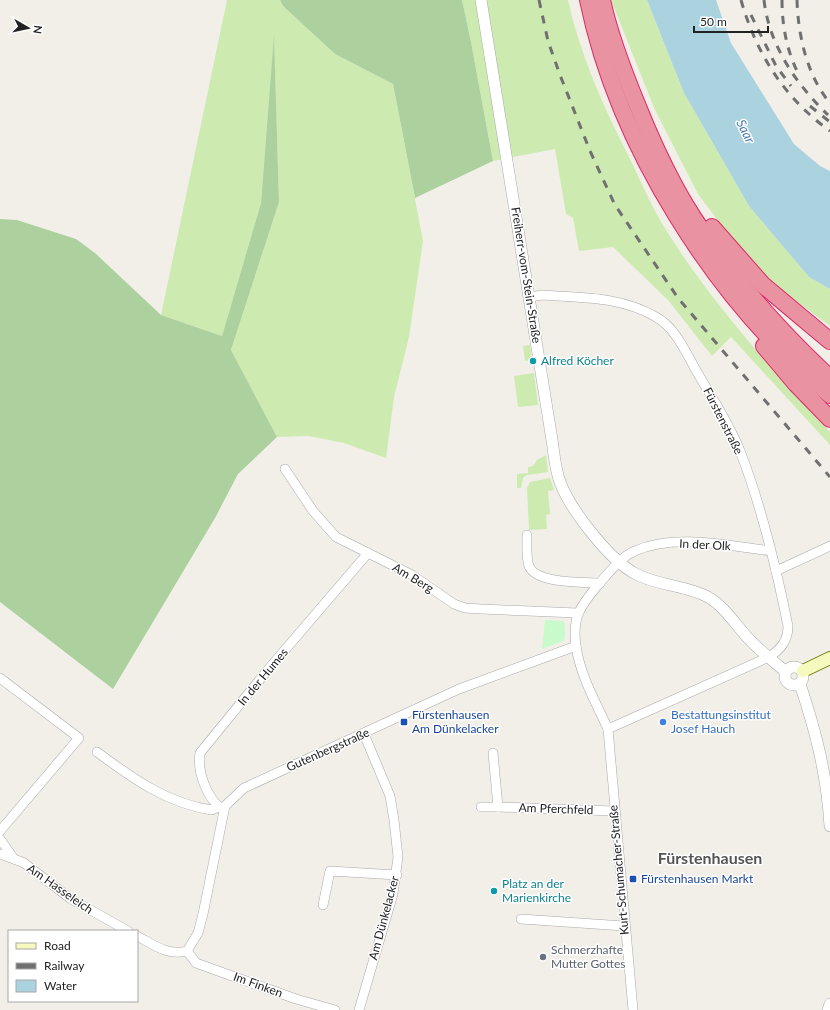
<svg xmlns="http://www.w3.org/2000/svg" width="830" height="1010" font-family="Lato,sans-serif">
	<style>
		.grass { fill: #cdebb0 }
		.forest { fill: #add19e }
		.park { fill: #c8facc }
		.water { fill: #aad3df }
		.lines { fill: none; stroke-linecap: round; stroke-linejoin: round }
		.minor-casing { stroke: #a9a9a9; stroke-width: 10 }
		.tertiary-casing { stroke: #a9a9a9; stroke-width: 12 }
		.secondary-casing { stroke: #707d05; stroke-width: 14 }
		.motorway-casing { stroke: #dc2a67; stroke-width: 18 }
		.minor { stroke: #fff; stroke-width: 9 }
		.tertiary { stroke: #fff; stroke-width: 11 }
		.secondary { stroke: #f7fabf; stroke-width: 12 }
		.motorway { stroke: #e892a2; stroke-width: 16 }
		.rail { stroke: #707070; stroke-width: 3; stroke-dasharray: 8 8; stroke-linecap: butt }
		.culture-dot { fill: #0f9aa8; stroke: #fff; stroke-width: 1.5 }
		.transit-dot { fill: #1a4fb4; stroke: #fff; stroke-width: 1.5 }
		.shop-dot { fill: #3f7fe0; stroke: #fff; stroke-width: 1.5 }
		.worship-dot { fill: #6b7280; stroke: #fff; stroke-width: 1.5 }
		.labels { text-anchor: middle; stroke-width: 3; stroke-linejoin: round; paint-order: stroke }
		.street-label { font-size: 12px; fill: #222; stroke: #fff }
		.culture-label { font-size: 12px; fill: #0d838f; stroke: #fff; text-anchor: start }
		.transit-label { font-size: 12px; fill: #164399; stroke: #fff; text-anchor: start }
		.shop-label { font-size: 12px; fill: #366cbe; stroke: #fff; text-anchor: start }
		.worship-label { font-size: 12px; fill: #5b616d; stroke: #fff; text-anchor: start }
		.water-label { font-size: 13px; font-style: italic; fill: #4a7aab; stroke: #fff }
		.district-label { font-size: 16px; font-weight: bold; fill: #555; stroke: #fff }
	</style>
	<rect width="100%" height="100%" fill="#f2efe9"/>
	<g class="grass">
		<polygon points="227,0 280,0 283,6 335,54 393,84 423,241 409,337 394,397 386,458 344,443 309,436 277,437 231,350 279,202 274,40 261,203 222,336 161,315"/>
		<path d="M462,0H568C580,54 603,106 628,155C641,181 652,209 668,233C714,306 772,369 830,432V445L731,337L712,356L668,300L613,247L579,251L573,218L566,214L555,149L493,161L471,42Z"/>
		<polygon points="611,0 647,0 684,93 749,206 809,277 830,289 830,326 768,280 746,258 698,194 655,110"/>
		<polygon points="530,345 532,360 525,361 523,346"/>
		<polygon points="534,373 538,405 518,407 514,376"/>
		<polygon points="546,455 548,472 527,475 523,478 521,488 517,488 517,474 528,473 528,467 533,466 537,460"/>
		<polygon points="550,478 554,490 548,491 550,514 546,515 547,529 529,530 527,488 530,482"/>
	</g>
	<g class="forest">
		<polygon points="280,0 462,0 471,42 493,161 415,198 393,84 335,54 283,6"/>
		<polygon points="274,35 279,202 231,350 277,437 238,474 215,518 113,689 0,602 0,219 17,220 76,239 95,253 161,315 222,336 261,203"/>
	</g>
	<polygon class="park" points="545,620 563,621 565,624 565,638 563,641 542,649"/>
	<polygon class="water" points="647,0 716,0 731,43 794,144 820,166 830,171 830,289 809,277 749,206 684,93"/>
	<g class="lines">
		<defs>
			<g id="minor">
				<path d="M530,297L542,295C580,298 621,296 656,317C676,328 686,353 697,372C712,398 729,423 740,451C762,507 776,567 788,626C788,641 781,649 769,657L608,729C596,703 580,675 576,646C572,617 580,607 597,586C608,574 620,557 635,551C675,533 729,546 771,551"/>
				<polyline points="285,469 313,511 336,537 412,575 454,604 465,608 481,609 577,613"/>
				<path d="M527,535C527,545 526,558 529,566C536,584 583,582 600,583"/>
				<polyline points="776,571 830,546"/>
				<polyline points="0,678 79,738 0,831"/>
				<polyline points="608,729 633,1010"/>
				<path d="M97,752C132,778 168,804 212,810L218,807"/>
				<polyline points="493,753 498,807 614,811"/>
				<polyline points="481,807 498,807"/>
				<path d="M223,810C207,799 197,772 200,753L266,672L368,553"/>
				<polyline points="0,839 14,859 24,863 71,899 128,931"/>
				<polyline points="0,854 14,859"/>
				<polyline points="323,905 330,871 397,875"/>
				<polyline points="521,919 624,926"/>
				<path d="M137,936C154,945 168,956 187,951"/>
				<polyline points="187,951 198,933 203,914 225,806 244,788 459,689 576,646"/>
				<polyline points="187,951 196,963 296,999 335,1010"/>
				<polyline points="359,1010 393,894 398,857 394,820 390,796 364,734"/>
			</g>
			<g id="tertiary">
				<path d="M481,0L552,440C554,453 555,469 560,482C570,509 609,560 636,574C658,586 686,585 708,597C724,606 735,624 748,638C759,650 773,661 786,672"/>
				<circle cx="794" cy="676" r="9"/>
				<path d="M800,684C816,732 827,775 830,826"/>
				<polyline points="828,1010 830,1004"/>
			</g>
			<polyline id="secondary" points="803,671 830,658"/>
			<g id="motorway">
				<path d="M588,0C618,146 715,300 830,395"/>
				<path d="M602,0C610,37 624,73 639,109C654,146 671,183 693,217C731,276 778,330 830,378"/>
				<polyline points="712,227 763,285 830,341"/>
				<polyline points="764,346 796,384 830,419"/>
			</g>
		</defs>
		<use href="#minor" class="minor-casing"/>
		<use href="#tertiary" class="tertiary-casing"/>
		<use href="#secondary" class="secondary-casing"/>
		<use href="#motorway" class="motorway-casing"/>
		<use href="#minor" class="minor"/>
		<use href="#tertiary" class="tertiary"/>
		<use href="#secondary" class="secondary"/>
		<use href="#motorway" class="motorway"/>
		<g class="rail">
			<polyline points="539,0 548,41 560,75 590,151 615,205 678,298 830,477"/>
			<path d="M741,0C756,53 784,98 830,131"/>
			<path d="M764,0C769,45 796,84 828,115"/>
			<path d="M782,0C782,26 787,52 799,75"/>
			<path d="M797,0C798,35 807,76 830,103"/>
			<polyline points="751,15 776,66 791,86"/>
			<polyline points="810,106 830,122"/>
		</g>
	</g>
	<g class="culture-dot">
		<circle cx="533" cy="361" r="4"/>
		<circle cx="494" cy="891" r="4"/>
	</g>
	<g class="transit-dot">
		<rect x="400" y="718" width="8" height="8" rx="2"/>
		<rect x="629" y="875" width="8" height="8" rx="2"/>
	</g>
	<circle class="shop-dot" cx="663" cy="722" r="4"/>
	<circle class="worship-dot" cx="543" cy="957" r="4"/>
	<g class="labels">
		<g class="street-label">
			<text transform="translate(526 275) rotate(81)" y="4">Freiherr-vom-Stein-Straße</text>
			<text transform="translate(723 421) rotate(63)" y="4">Fürstenstraße</text>
			<text transform="translate(705 545) rotate(3)" y="4">In der Olk</text>
			<text transform="translate(413 578) rotate(31)" y="4">Am Berg</text>
			<text transform="translate(263 677) rotate(-50)" y="4">In der Humes</text>
			<text transform="translate(328 750) rotate(-24)" y="4">Gutenbergstraße</text>
			<text transform="translate(556 809) rotate(2)" y="4">Am Pferchfeld</text>
			<text transform="translate(619 870) rotate(-95)" y="4">Kurt-Schumacher-Straße</text>
			<text transform="translate(60 889) rotate(35)" y="4">Am Hasseleich</text>
			<text transform="translate(384 918) rotate(-75)" y="4">Am Dünkelacker</text>
			<text transform="translate(258 985) rotate(20)" y="4">Im Finken</text>
		</g>
		<g class="culture-label">
			<text x="541" y="365">Alfred Köcher</text>
			<text x="502" y="888">Platz an der<tspan x="502" dy="14">Marienkirche</tspan></text>
		</g>
		<g class="transit-label">
			<text x="412" y="719">Fürstenhausen<tspan x="412" dy="14">Am Dünkelacker</tspan></text>
			<text x="641" y="883">Fürstenhausen Markt</text>
		</g>
		<g class="shop-label">
			<text x="671" y="719">Bestattungsinstitut<tspan x="671" dy="14">Josef Hauch</tspan></text>
		</g>
		<g class="worship-label">
			<text x="551" y="954">Schmerzhafte<tspan x="551" dy="14">Mutter Gottes</tspan></text>
		</g>
		<g class="water-label">
			<text transform="translate(746 131) rotate(63)" y="5">Saar</text>
		</g>
		<g class="district-label">
			<text x="710" y="864">Fürstenhausen</text>
		</g>
	</g>
	<rect x="8" y="930" width="130" height="72" fill="#ffffff" stroke="#a7a7a7"/>
	<rect x="16" y="943" width="20" height="6" fill="#f7fabf" stroke="#a7a7a7"/>
	<text x="44" y="950" font-size="12" fill="#222222">Road</text>
	<rect x="16" y="963" width="20" height="6" fill="#707070" stroke="#a7a7a7"/>
	<text x="44" y="970" font-size="12" fill="#222222">Railway</text>
	<rect x="16" y="980" width="20" height="12" fill="#aad3df" stroke="#a7a7a7"/>
	<text x="44" y="990" font-size="12" fill="#222222">Water</text>
	<g transform="translate(28 28) rotate(99)" stroke="#ffffff" stroke-width="3" paint-order="stroke">
	<path d="M0-3L7 15L0 10L-7 15Z" fill="#222222"/>
	<text y="-6" font-size="11" font-weight="bold" text-anchor="middle" fill="#222222">N</text>
	</g>
	<path d="M694 26v6h74v-6" fill="none" stroke="#222222" stroke-width="2"/>
	<text x="700" y="26" font-size="12" fill="#222222" stroke="#ffffff" stroke-width="3" paint-order="stroke">50 m</text>
</svg>
